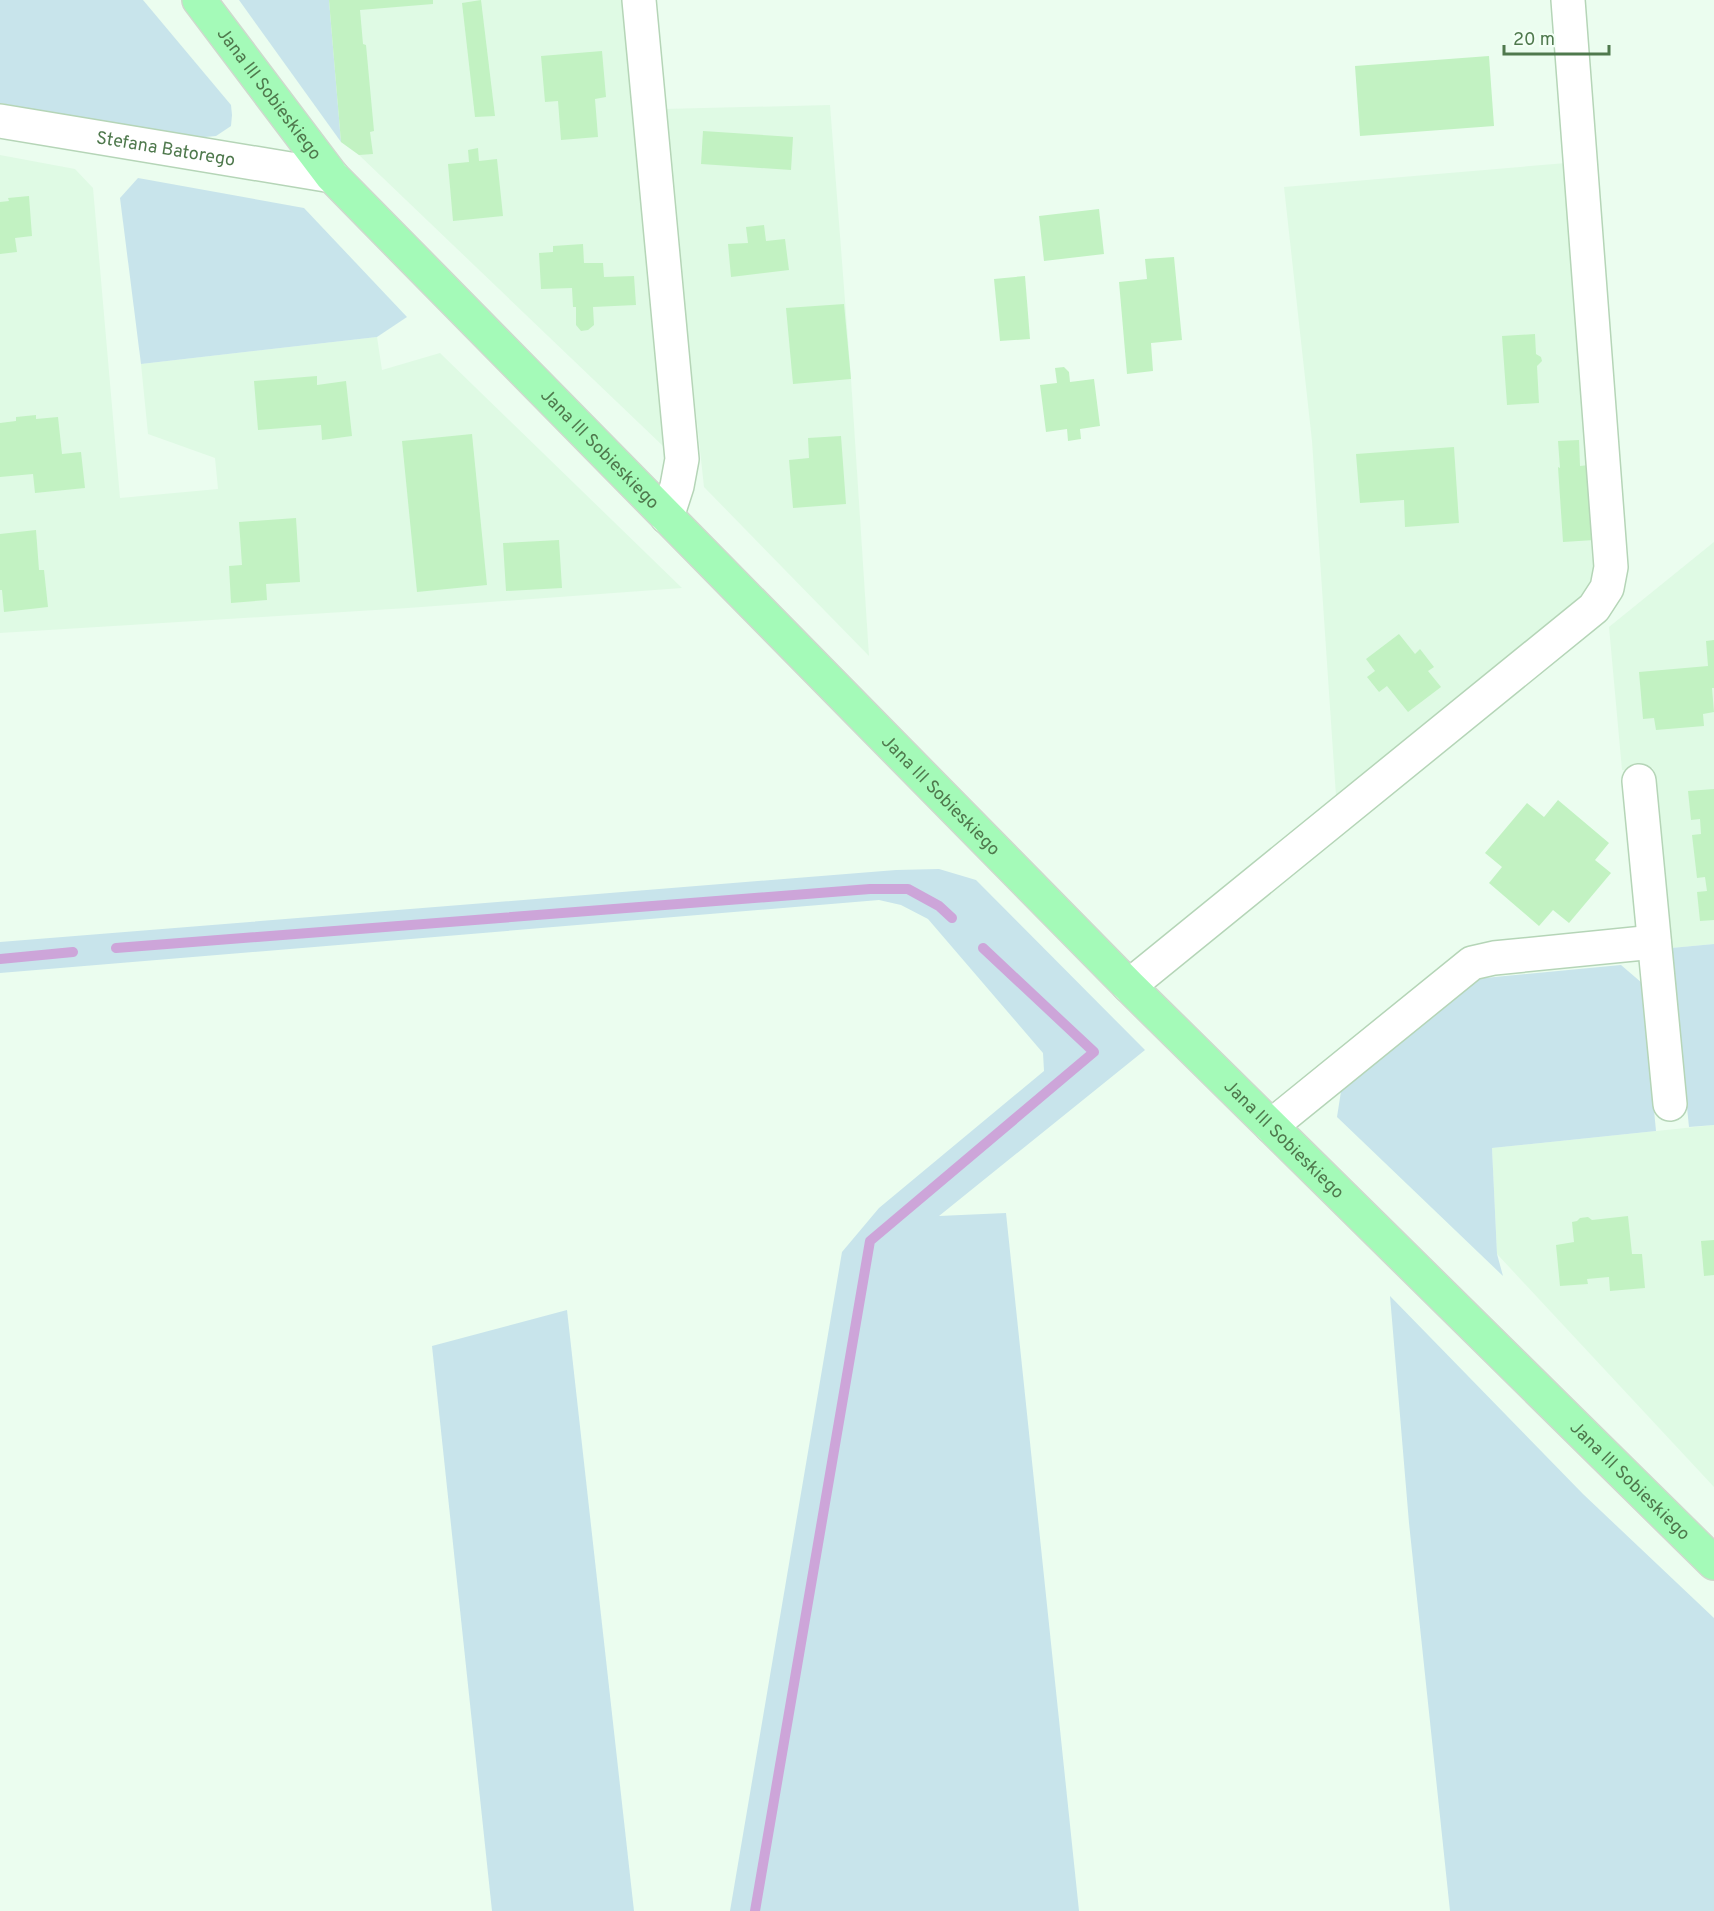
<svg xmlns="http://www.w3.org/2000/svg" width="1714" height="1911" font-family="Overpass,sans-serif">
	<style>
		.residential { fill: #dffae4 }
		.green { fill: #c8e4eb }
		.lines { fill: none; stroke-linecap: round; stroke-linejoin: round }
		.stream { stroke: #cda5d9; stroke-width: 10 }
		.building { fill: #c2f2c2 }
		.minor-casing { stroke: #b5d5b7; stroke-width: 36 }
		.major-casing { stroke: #ced9cd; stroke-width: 36 }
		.minor { stroke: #fff; stroke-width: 33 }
		.major { stroke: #a4fab8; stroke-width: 33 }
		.labels { text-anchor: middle; stroke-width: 5; stroke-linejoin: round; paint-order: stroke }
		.street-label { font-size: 18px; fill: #4f794d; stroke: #f2fff5 }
	</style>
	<rect width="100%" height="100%" fill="#ebfdef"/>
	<g class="residential">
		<polygon points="329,0 625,0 663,446 359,155 341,142"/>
		<polygon points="830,105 851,379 869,656 704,487 663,109"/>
		<polygon points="0,155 75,169 93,188 120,498 218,489 215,458 148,434 141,364 377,337 382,370 440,353 682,588 408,608 0,633"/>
		<polygon points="1566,163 1597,568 1578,605 1336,796 1312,441 1284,187"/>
		<polygon points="1714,542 1714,944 1671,948 1653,768 1622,770 1609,627"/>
		<polygon points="1714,1125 1714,1487 1497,1254 1492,1148"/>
	</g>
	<g class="green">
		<polygon points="0,0 143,0 231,105 232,115 231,126 216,136 195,138 0,103"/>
		<polygon points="239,0 329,0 341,142"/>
		<polygon points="138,178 304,208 407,317 377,337 141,364 120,198"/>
		<polygon points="939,869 976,880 1145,1050 939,1216 1006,1213 1079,1911 730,1911 842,1252 879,1208 1044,1071 1043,1053 928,919 901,905 879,900 0,973 0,942 896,870"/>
		<polygon points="1714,944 1714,1125 1689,1127 1671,948"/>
		<polygon points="1621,965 1642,983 1656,1131 1492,1148 1497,1254 1503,1276 1337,1117 1342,1085 1474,979"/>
		<polygon points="1390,1296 1583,1494 1714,1618 1714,1911 1450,1911 1409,1523"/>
		<polygon points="567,1310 634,1911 492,1911 432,1346"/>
	</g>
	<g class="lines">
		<g class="stream">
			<polyline points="116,948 870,889 908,889 939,906 952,918"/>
			<polyline points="0,959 73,952"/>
			<polyline points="755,1911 870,1241 1094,1052 983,948"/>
		</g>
	</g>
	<g class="building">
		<polygon points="329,0 433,0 433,4 360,10 363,44 366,45 374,131 370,132 373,154 359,155 341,142"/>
		<polygon points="481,0 495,116 475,117 462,3"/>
		<polygon points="602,51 606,97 595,99 598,137 561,140 558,101 545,102 541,56"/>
		<polygon points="1489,56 1494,126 1360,136 1355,66"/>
		<polygon points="703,131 793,137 791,170 701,164"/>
		<polygon points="478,148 479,161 497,159 503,216 453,221 448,164 469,162 468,150"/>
		<polygon points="29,196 32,236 15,238 17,252 0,254 0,202 9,201 8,198"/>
		<polygon points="1099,209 1104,254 1044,261 1039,216"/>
		<polygon points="764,225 766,241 785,239 789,270 731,277 728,244 748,243 746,227"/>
		<polygon points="583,244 584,263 603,263 604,277 634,276 636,305 593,307 594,325 588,330 581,331 576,325 576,307 573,307 572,288 541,289 539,253 553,252 553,246"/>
		<polygon points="1174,257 1182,340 1151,343 1153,371 1127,374 1119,282 1147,279 1145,259"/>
		<polygon points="1025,276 1030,339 1000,341 994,279"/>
		<polygon points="844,304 851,379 793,384 786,308"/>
		<polygon points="1535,334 1536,354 1541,357 1542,361 1537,366 1539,403 1507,405 1502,336"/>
		<polygon points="1064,367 1069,372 1070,382 1094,379 1100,426 1080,429 1081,439 1068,441 1067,429 1046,432 1040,385 1057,383 1055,368"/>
		<polygon points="317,376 317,385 346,381 352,436 322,440 321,425 258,430 254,381"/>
		<polygon points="36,415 36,419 58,417 62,454 81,452 85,488 35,493 33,474 0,477 0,423 16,421 16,417"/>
		<polygon points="472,434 487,585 417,592 402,441"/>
		<polygon points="841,436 846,504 793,508 789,460 809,458 808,438"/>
		<polygon points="1579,440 1580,466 1589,465 1594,540 1563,542 1558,467 1560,468 1558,441"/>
		<polygon points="1454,447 1459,523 1405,527 1404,500 1360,503 1356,454"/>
		<polygon points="296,518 300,582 266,584 267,600 231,603 229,566 242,565 239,522"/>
		<polygon points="36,530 39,570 44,570 48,607 4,612 2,590 0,590 0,534"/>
		<polygon points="559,540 562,588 506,591 503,543"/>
		<polygon points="1399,634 1415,654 1420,649 1434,667 1428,671 1441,687 1408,712 1387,686 1379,692 1367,677 1375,671 1366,659"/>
		<polygon points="1714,640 1714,688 1712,688 1714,712 1703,714 1704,726 1656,730 1654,718 1643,719 1639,672 1708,666 1706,641"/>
		<polygon points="1714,789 1714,920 1700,921 1697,892 1707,891 1705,877 1697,878 1692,835 1701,834 1700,819 1691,820 1688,791"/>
		<polygon points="1558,800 1609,843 1595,860 1611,873 1569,923 1553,910 1539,926 1489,883 1502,867 1485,853 1527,803 1544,817"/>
		<polygon points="1628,1216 1632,1254 1642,1254 1645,1288 1610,1291 1609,1277 1587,1279 1588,1284 1560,1286 1556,1245 1574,1242 1572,1222 1577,1221 1580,1218 1588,1217 1592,1220"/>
		<polygon points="1714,1240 1714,1275 1704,1276 1701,1241"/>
	</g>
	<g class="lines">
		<defs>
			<g id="minor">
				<polyline points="639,0 682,459 677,486 667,517"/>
				<path id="s1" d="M0,121L332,176"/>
				<polyline points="1639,781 1670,1104"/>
				<polyline points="1129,986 1594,608 1607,588 1611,567 1568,0"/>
				<polyline points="1271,1126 1472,963 1494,958 1654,942"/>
			</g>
			<g id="major">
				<path id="s2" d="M199,0L332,176L1129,986L1714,1563"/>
			</g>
		</defs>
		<use href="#minor" class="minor-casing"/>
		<use href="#major" class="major-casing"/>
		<use href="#minor" class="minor"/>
		<use href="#major" class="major"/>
	</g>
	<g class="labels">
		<g class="street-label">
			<text dy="6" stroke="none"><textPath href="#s2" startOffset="117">Jana III Sobieskiego</textPath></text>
			<text dy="6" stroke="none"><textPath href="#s1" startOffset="168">Stefana Batorego</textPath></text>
			<text dy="6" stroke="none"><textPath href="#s2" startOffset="603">Jana III Sobieskiego</textPath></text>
			<text dy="6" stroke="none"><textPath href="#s2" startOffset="1089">Jana III Sobieskiego</textPath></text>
			<text dy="6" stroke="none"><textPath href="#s2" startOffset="1575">Jana III Sobieskiego</textPath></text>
			<text dy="6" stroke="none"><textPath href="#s2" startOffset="2061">Jana III Sobieskiego</textPath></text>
		</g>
	</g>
	<path d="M1504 45v9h105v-9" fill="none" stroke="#4f794d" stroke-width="3"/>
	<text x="1513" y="45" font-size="18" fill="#4f794d" stroke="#f2fff5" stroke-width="4.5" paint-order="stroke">20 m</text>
</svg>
